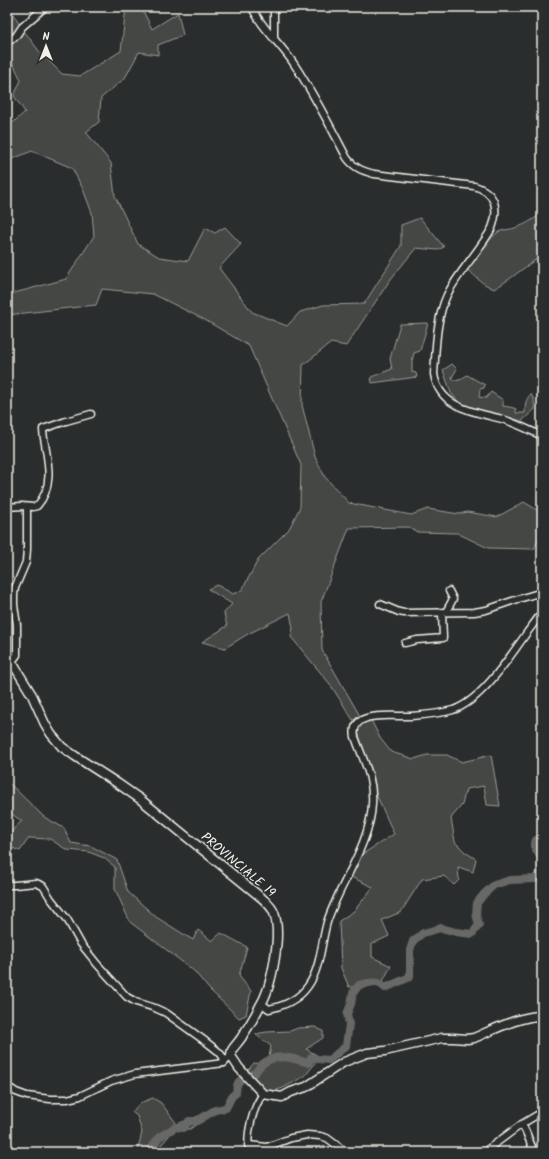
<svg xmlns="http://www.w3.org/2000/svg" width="549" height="1159" font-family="Kalam,sans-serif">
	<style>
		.green { fill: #444645; stroke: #9c9c96 }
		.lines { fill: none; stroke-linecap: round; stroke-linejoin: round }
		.river { stroke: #676866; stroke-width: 8 }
		.minor-casing { stroke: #f4f1e8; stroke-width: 9 }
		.major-casing { stroke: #f4f1e8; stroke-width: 11 }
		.minor { stroke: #2a2d2e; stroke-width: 6 }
		.major { stroke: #2a2d2e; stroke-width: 8 }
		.labels { text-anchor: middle; stroke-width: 3; stroke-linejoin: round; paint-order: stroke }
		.street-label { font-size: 13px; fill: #f4f1e8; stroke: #2a2d2e }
	</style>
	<rect width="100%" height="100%" fill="#2a2d2e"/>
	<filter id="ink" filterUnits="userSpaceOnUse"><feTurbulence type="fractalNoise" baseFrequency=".025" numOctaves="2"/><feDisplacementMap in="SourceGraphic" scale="8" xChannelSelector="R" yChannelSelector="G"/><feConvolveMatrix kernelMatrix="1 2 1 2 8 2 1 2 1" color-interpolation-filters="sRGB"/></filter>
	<g filter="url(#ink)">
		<g class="green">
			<polygon points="7,7 12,7 13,14 21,27 7,42"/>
			<polygon points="126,7 141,7 152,29 178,13 183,35 158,45 158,55 139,52 125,78 101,98 99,122 86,132 111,163 115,196 138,244 159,257 188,261 205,228 215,233 225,227 241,244 219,268 252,312 287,326 300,312 323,305 364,304 401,246 401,225 420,218 444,247 437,250 416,248 390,280 346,346 331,343 303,365 302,405 315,457 325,477 349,503 411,515 428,509 459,514 467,512 497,517 524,502 542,513 542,532 534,549 488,548 457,533 417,532 409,527 349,528 321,602 322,650 360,716 353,720 330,684 291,637 293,628 290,613 246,635 225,648 202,642 227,626 224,613 232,604 208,589 217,585 233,594 242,590 258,560 289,529 300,507 301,465 249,346 205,320 153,294 102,289 96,305 7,315 7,295 66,279 94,236 92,213 83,189 72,168 32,151 7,161 7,128 25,112 14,96 21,80 7,51 7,44 22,28 39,51 62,74 80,76 121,51"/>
			<path d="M542,212V253C537,260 533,261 527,266C516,274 506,282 494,289C488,286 484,284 479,280C475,277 472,272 467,270C476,258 485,242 497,233C502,229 509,230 515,228C525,225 535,219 542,212Z"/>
			<polygon points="428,323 420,351 414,353 412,361 412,372 416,373 417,377 372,383 371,377 392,369 390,359 400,324"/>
			<path d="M452,364L457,369L452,377L453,380H460L467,375L485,385L484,388L480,389L479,397L486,398L491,392L503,400V406C508,407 512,407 516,409V413H525C525,405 525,400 531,394L534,400L535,409L522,421L461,405L451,393L443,370Z"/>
			<polygon points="371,720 380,738 391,752 414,759 427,755 447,755 462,762 491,755 500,806 487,805 484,786 466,789 462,805 451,818 455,842 465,852 476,859 473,872 458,867 459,880 454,885 444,876 422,879 401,912 382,920 389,936 372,944 372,957 391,966 383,981 367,987 349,987 341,968 339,921 354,911 373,887 351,877 354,862 358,857 394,834 376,794 371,771 357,729 361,723"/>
			<path d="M7,765L9,783L44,817L64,828L71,843L91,846L117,860L128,892L156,917L193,940L198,930L212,941L221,933L247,947L239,976L251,991L246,1015L239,1018L209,989L194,971L130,922L115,889V867L104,858L89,852L67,850L50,839L29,838L20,851L7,846C7,834 13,829 22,821L7,811Z"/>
			<polygon points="315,1027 323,1031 323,1038 306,1049 322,1058 338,1056 329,1062 317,1061 305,1076 283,1088 271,1092 263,1091 245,1074 254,1063 263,1064 269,1057 271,1046 255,1034 267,1032 290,1031 298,1028"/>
			<polygon points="153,1098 161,1103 177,1124 201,1115 200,1122 190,1129 174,1130 155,1152 142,1152 138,1149 142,1132 137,1116 132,1112 140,1103"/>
		</g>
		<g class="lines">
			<path class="river" d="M149,1152L159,1137L176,1127L183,1128L189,1121H197L215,1110L226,1108L232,1096L236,1093C237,1077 241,1081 253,1074C257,1072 258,1068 261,1065C276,1052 292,1058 309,1063L311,1057L318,1059L329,1060L346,1046L349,1024L347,1014L351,1004L353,993L359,985C370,983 376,979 385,988L410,977V950L413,941L423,933L441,928L456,932L472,934L479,925L476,914L477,903L484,894L494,885L510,880L535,879L542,871L541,858L534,846L536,840L542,839"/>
			<defs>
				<g id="minor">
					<path d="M252,7C261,28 281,44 294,64C314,94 330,126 347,158C354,168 363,171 374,174L474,186C496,192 499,209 492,228C479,252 459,271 447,295C436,319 436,348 434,374C439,408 474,412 502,419C516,423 529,430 542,436"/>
					<polyline points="274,38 274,7"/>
					<polyline points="7,43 16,36 22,27 45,7"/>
					<path d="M7,507L22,506L33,507L37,506C53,488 49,466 45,444C44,439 43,434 43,429L66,421L91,414"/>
					<polyline points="380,604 399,612 404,613 474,612 486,610 512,601 542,592"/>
					<polyline points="446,612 453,599 449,591"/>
					<polyline points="405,643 417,640 443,638 442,612"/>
					<polyline points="11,660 14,659 17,655 17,625 14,605 14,595 15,588 26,562 27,549 27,507"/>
					<polyline points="7,885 15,885 36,883 43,886 51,899 67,919 81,944 97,964 127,997 136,1002 155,1008 166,1013 205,1041 219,1052 223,1057 224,1063"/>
					<path d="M262,1004L269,1009C284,1006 299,999 308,986C320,969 321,946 326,926C328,917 332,909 336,900C349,871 371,836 372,804C374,778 363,760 355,737C349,709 395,717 411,716C425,715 439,714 453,710C481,701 509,658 526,634C531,627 537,620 542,612"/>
					<polyline points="7,1086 16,1092 27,1096 50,1099 67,1099 80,1096 111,1081 135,1074 224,1063 231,1056"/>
					<polyline points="522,1124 526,1132 534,1152"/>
					<polyline points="248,1145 267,1147 291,1138 307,1135 320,1136 327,1138 346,1152"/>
					<path d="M250,1152C245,1137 253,1107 263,1094"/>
					<polyline points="484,1152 522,1124 542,1112"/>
				</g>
				<path id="major" d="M7,654L32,695L45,724L51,734L62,747L75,756L117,783L140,799L263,899C267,903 272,907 274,913C282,934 272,987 260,1006C255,1016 249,1026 243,1035C240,1041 235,1045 232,1050C231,1053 231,1054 231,1056L239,1068L263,1094L282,1097L291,1092L306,1087L344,1062L367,1053L385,1051L442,1038H453L467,1039L474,1038C495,1029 519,1016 542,1016"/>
			</defs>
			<use href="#minor" class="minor-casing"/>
			<use href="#major" class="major-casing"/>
			<use href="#minor" class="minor"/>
			<use href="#major" class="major"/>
		</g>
	</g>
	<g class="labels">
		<g class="street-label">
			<text transform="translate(239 864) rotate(40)" y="5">PROVINCIALE 19</text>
		</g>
	</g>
	<rect width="549" height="1159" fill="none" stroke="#2a2d2e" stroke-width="24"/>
	<rect x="12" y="12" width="525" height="1135" fill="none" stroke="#f4f1e8" stroke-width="1.5" filter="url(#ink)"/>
	<g transform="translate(46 46)" stroke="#2a2d2e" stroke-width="3" paint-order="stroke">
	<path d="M0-3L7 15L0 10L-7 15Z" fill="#f4f1e8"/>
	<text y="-6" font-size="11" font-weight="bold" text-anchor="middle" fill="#f4f1e8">N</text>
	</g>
</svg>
